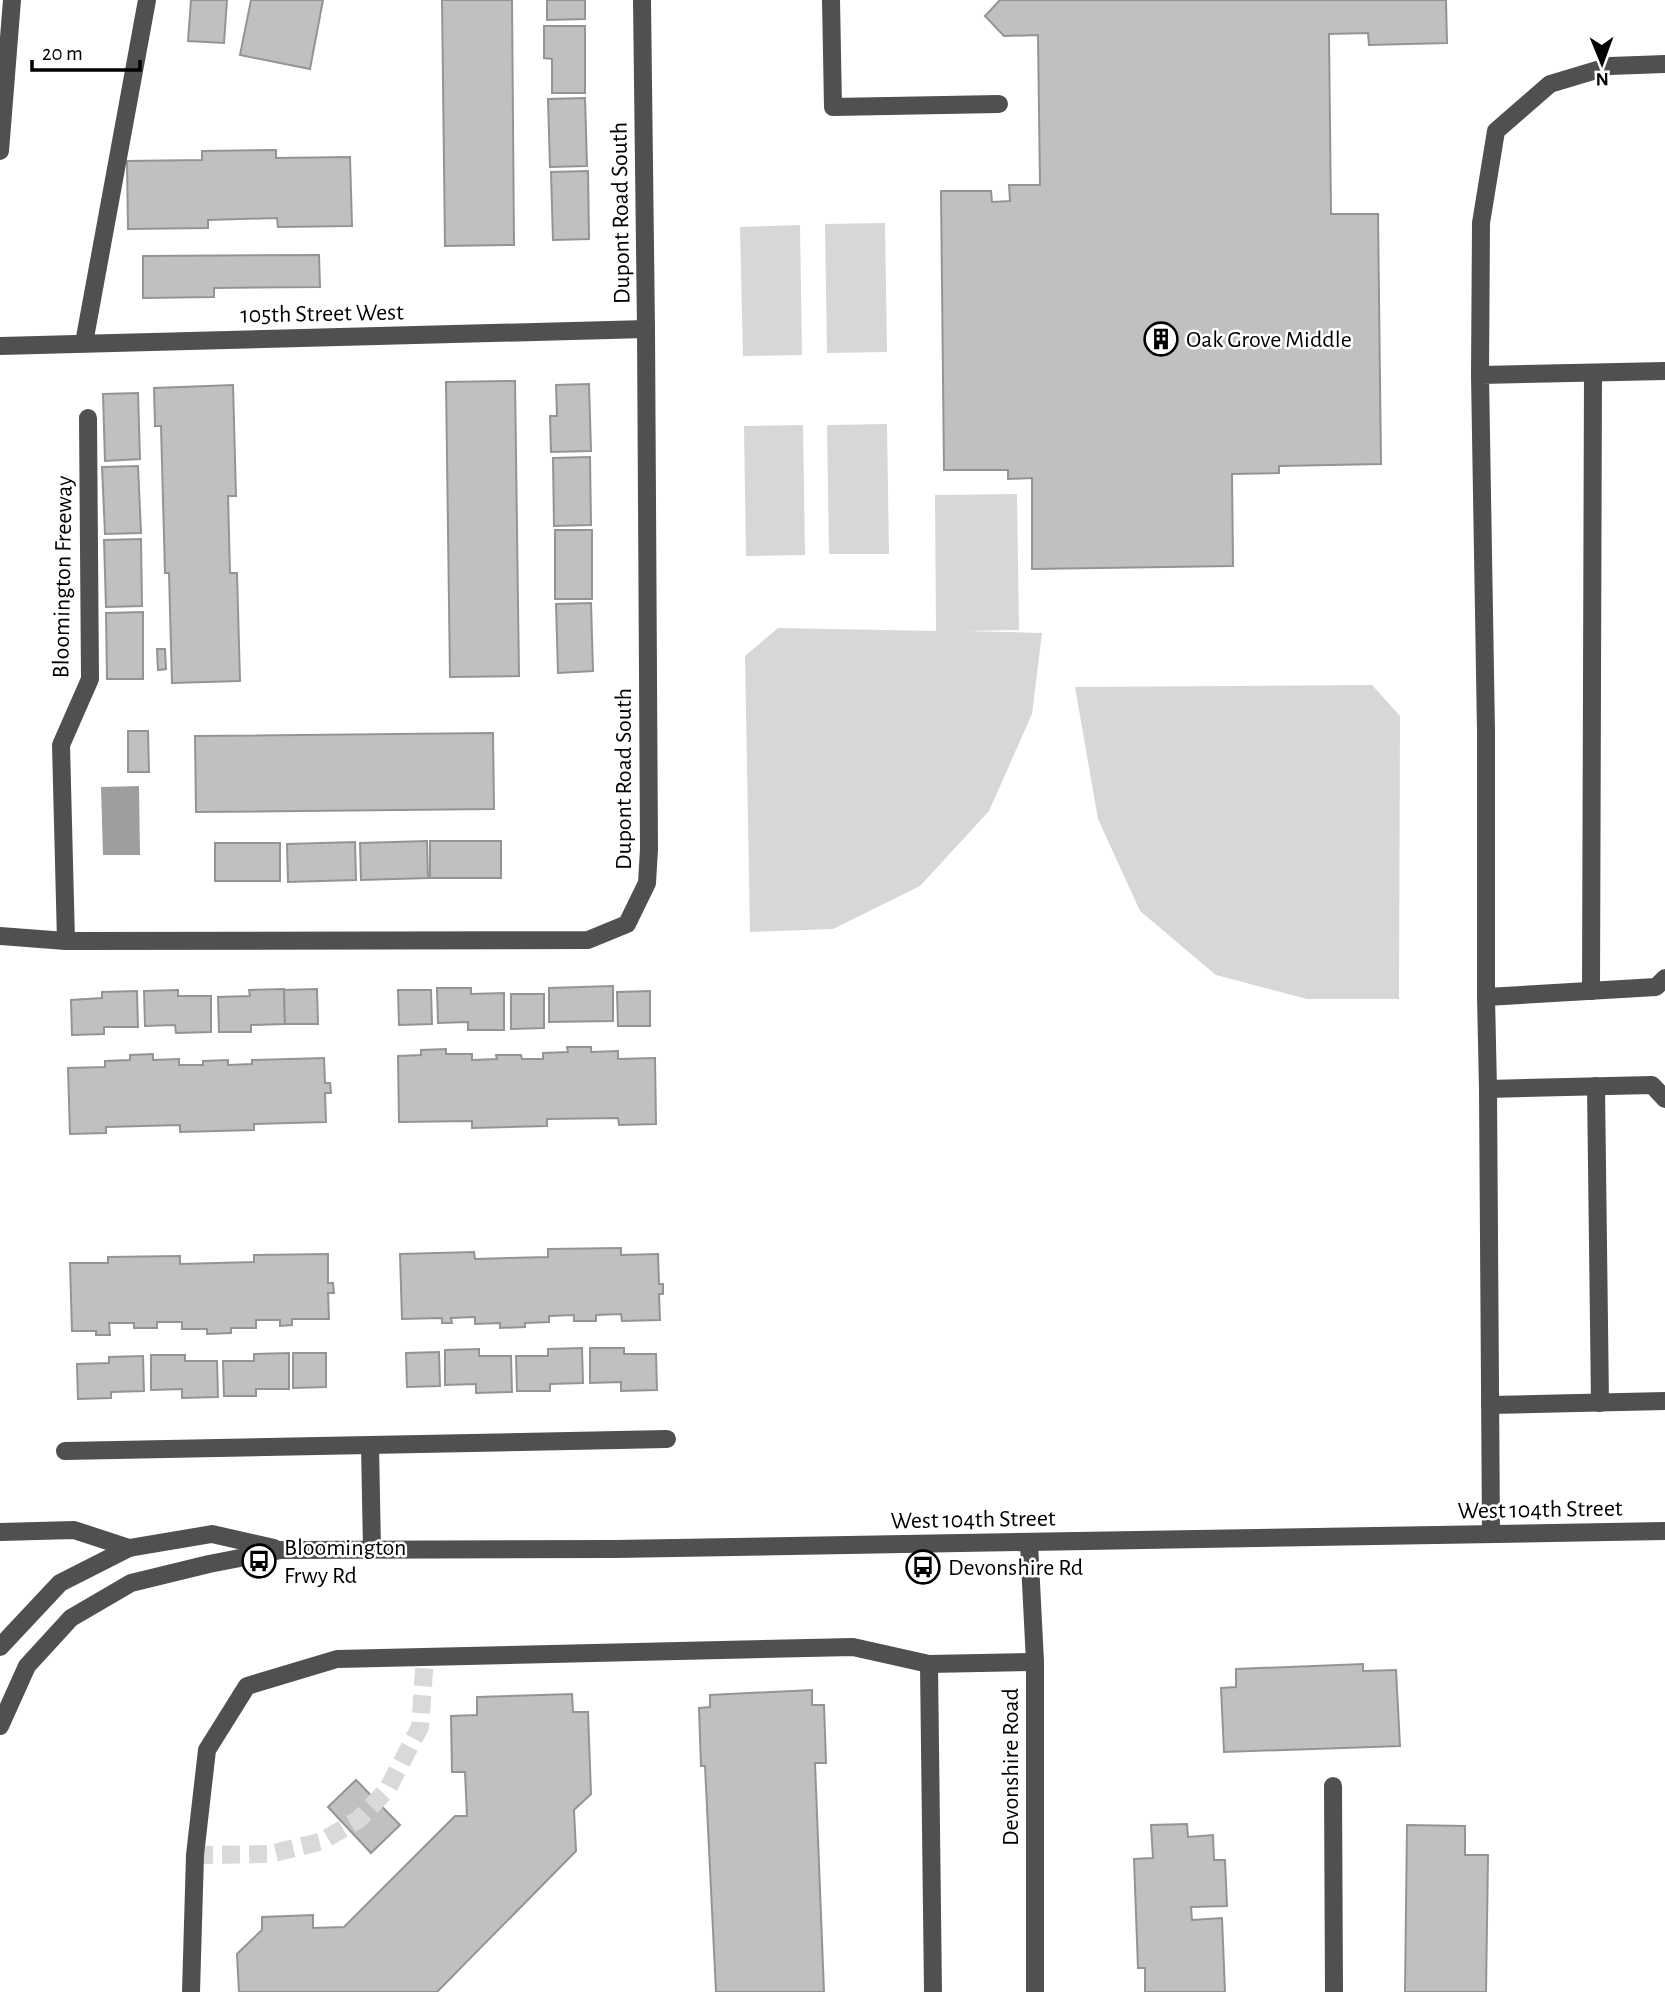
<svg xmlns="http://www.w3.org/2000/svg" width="1665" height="1992" font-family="'Alegreya Sans',sans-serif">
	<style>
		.green { fill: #d7d7d7 }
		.water { fill: #9e9e9e }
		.building { fill: #c0c0c0; stroke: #949494; stroke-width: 2 }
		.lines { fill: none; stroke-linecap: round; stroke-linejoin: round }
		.minor-tunnel { stroke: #d9d9d9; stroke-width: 18; stroke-dasharray: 18 9; stroke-linecap: butt }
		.minor { stroke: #505050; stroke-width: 18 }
		.labels { text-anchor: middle; stroke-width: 5; stroke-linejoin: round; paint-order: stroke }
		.street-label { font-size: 24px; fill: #000; stroke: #fff }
		.poi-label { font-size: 24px; fill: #000; stroke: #fff; text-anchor: start }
	</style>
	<rect width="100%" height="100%" fill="#fff"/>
	<g class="green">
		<polygon points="885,223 887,352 827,353 825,224"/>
		<polygon points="800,225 802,355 743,356 740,227"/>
		<polygon points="887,424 889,554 829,554 827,425"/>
		<polygon points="803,425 805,555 746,556 744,426"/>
		<polygon points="1017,494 1019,630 966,631 1042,633 1032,714 989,811 920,886 833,929 750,932 745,656 778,628 936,631 935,495"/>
		<polygon points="1372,685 1400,716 1399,999 1307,999 1216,975 1140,911 1098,819 1075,687"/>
	</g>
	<polygon class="water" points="139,786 140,855 103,855 101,787"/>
	<g class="building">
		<polygon points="191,0 227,0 224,43 188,41"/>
		<polygon points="251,0 323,0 310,69 240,55"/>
		<polygon points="442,0 512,0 514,245 445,246"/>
		<polygon points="547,0 585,0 585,19 547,20"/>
		<polygon points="1000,0 1446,0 1447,43 1369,45 1368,33 1329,34 1331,214 1378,214 1381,464 1279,466 1279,473 1232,474 1233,566 1032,569 1032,478 1008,479 1008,470 944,470 941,191 991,191 992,202 1010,201 1009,185 1040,185 1038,35 1004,36 985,16"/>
		<polygon points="544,26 585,26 585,93 552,93 552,59 544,58"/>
		<polygon points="585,98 587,166 550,167 548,99"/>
		<polygon points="276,150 276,158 350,157 352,226 278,227 277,218 208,220 208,228 128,229 127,161 202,160 202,151"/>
		<polygon points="588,171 589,239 553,240 551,172"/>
		<polygon points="319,255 320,287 214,288 214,297 143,298 143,256"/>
		<polygon points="515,381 519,676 450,677 446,382"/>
		<polygon points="589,384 591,451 551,452 550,416 557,416 556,385"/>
		<polygon points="233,385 236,496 228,496 230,573 237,573 240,681 172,683 169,573 165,573 161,426 155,426 154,388"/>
		<polygon points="138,393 140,459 105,461 103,394"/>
		<polygon points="590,457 591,525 554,526 553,458"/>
		<polygon points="138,466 141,533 105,534 102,467"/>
		<rect x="555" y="530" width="37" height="69"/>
		<polygon points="141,539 142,606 106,607 104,540"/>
		<polygon points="591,603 593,671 558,673 556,604"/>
		<polygon points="143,612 143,679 107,679 106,613"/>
		<polygon points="157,649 165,649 166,669 158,670"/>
		<polygon points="128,731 148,731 149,772 128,772"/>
		<polygon points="493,733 494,809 196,812 195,736"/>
		<polygon points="427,841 428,878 361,880 360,843"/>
		<rect x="430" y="841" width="71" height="37"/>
		<polygon points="355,842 356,880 288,882 287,844"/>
		<rect x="215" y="843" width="65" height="38"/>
		<polygon points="613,986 613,1021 549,1022 549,988"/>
		<polygon points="437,988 471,988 471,994 504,993 504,1030 468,1030 468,1022 438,1023"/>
		<polygon points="284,989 285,1024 251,1025 251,1032 219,1032 218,997 250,996 249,990"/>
		<polygon points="317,989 318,1024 285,1024 284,990"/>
		<polygon points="178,990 178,996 211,996 211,1032 176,1033 175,1025 145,1026 144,991"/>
		<polygon points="398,990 431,990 432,1024 399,1025"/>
		<polygon points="137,991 138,1027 104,1027 104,1034 72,1035 71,1000 102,998 102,992"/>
		<polygon points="650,991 650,1026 618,1026 617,992"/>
		<polygon points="511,994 544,994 544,1028 511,1029"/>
		<polygon points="567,1047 591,1047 591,1052 618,1051 618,1059 655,1058 656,1124 619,1125 618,1118 547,1119 547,1126 472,1128 472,1121 399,1122 398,1056 421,1055 421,1050 446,1049 446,1054 472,1054 472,1060 497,1059 496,1055 521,1055 522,1059 543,1059 543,1053 568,1052"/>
		<polygon points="153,1054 153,1060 179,1059 179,1065 203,1065 203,1061 228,1060 228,1065 252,1064 252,1060 324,1058 325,1083 330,1083 331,1093 325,1093 326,1122 254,1124 254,1130 180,1132 180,1125 106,1127 106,1133 70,1134 68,1068 105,1067 105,1061 130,1060 130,1055"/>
		<polygon points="621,1248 621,1255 658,1254 659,1284 663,1284 663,1294 659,1294 660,1320 622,1321 621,1314 596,1315 596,1321 574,1321 574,1315 549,1316 549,1322 525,1323 525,1327 500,1328 500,1323 475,1324 475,1317 451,1318 452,1323 442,1323 442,1318 402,1319 400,1254 474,1252 475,1259 548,1257 548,1249"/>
		<polygon points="328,1254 328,1283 333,1283 334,1293 328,1293 329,1319 292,1319 292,1325 280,1326 280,1320 256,1320 256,1328 231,1328 231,1333 207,1334 207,1329 182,1329 182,1322 157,1322 157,1328 134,1328 134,1323 109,1323 110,1335 96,1335 96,1331 72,1331 70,1263 108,1263 108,1257 180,1256 180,1264 254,1262 254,1255"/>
		<polygon points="582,1348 583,1383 550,1384 550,1391 517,1391 516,1356 548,1356 548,1349"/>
		<polygon points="590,1348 624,1348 624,1354 656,1354 657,1390 621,1391 621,1382 590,1383"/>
		<polygon points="479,1349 479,1356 511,1356 512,1392 476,1393 476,1384 445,1385 445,1350"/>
		<polygon points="439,1352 440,1386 407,1387 406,1353"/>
		<polygon points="289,1353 289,1389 256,1389 256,1396 224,1396 223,1361 254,1361 254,1354"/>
		<polygon points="293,1353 326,1353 326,1387 293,1388"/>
		<polygon points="151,1355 185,1355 185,1361 217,1361 218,1397 182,1398 182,1389 151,1390"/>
		<polygon points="143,1356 144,1391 111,1392 111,1398 78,1399 77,1364 109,1363 109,1357"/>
		<polygon points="1363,1664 1363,1671 1396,1670 1400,1746 1224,1752 1221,1688 1236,1687 1236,1669"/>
		<polygon points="812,1690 812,1705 824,1705 826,1763 815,1763 824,1992 716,1992 705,1766 701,1766 699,1708 710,1707 710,1695"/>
		<polygon points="572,1694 573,1712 588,1712 591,1794 574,1810 576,1851 437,1992 239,1992 237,1954 262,1930 262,1917 313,1915 313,1928 344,1927 455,1816 467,1816 465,1772 452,1772 451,1716 477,1715 477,1697"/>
		<polygon points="356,1780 400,1825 371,1853 328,1807"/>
		<polygon points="1187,1824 1188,1837 1213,1835 1214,1860 1225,1860 1227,1906 1191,1907 1192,1920 1222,1918 1225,1992 1145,1992 1145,1968 1138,1968 1134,1859 1153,1858 1151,1825"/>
		<polygon points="1407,1825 1465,1826 1465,1855 1488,1855 1486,1992 1405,1992"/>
	</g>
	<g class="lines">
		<polyline class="minor-tunnel" points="195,1855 269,1854 320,1842 358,1820 387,1790 420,1727 425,1657"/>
		<g class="minor">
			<polyline points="831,0 833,107 999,104"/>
			<polyline points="0,151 12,0"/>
			<polyline points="84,343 147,0"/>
			<polyline points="0,346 646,329"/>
			<polyline points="1480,375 1481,223 1496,131 1550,84 1610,66 1665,64"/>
			<polyline points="0,936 66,941 588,940 627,924 647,883 649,849 646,329 642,0"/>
			<polyline points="66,941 61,745 90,679 88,418"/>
			<polyline points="1591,991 1593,373"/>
			<polyline points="1486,997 1656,987 1665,978"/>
			<polyline points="1596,1086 1600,1403"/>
			<polyline points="1488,1089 1652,1085 1665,1099"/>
			<polyline points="1490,1405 1665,1401"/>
			<polyline points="370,1445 372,1550"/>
			<polyline points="65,1451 667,1439"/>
			<polyline points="0,1532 74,1530 129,1548"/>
			<polyline points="1491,1534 1488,1089 1486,997 1486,731 1480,375 1665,371"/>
			<polyline points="1029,1543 1035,1662 1035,1992"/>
			<polyline points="0,1647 60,1583 129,1548 212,1534 274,1548"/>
			<polyline points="929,1664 933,1992"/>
			<polyline points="0,1726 27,1666 71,1618 131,1583 209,1564 281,1550 615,1549 1665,1531"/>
			<polyline points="1333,1786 1334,1992"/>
			<polyline points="191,1992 195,1855 207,1750 247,1686 337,1659 853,1647 929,1664 1035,1662"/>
		</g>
	</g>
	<defs>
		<symbol id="building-ring" viewBox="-11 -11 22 22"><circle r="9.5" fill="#fff" stroke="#000" stroke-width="1.5"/><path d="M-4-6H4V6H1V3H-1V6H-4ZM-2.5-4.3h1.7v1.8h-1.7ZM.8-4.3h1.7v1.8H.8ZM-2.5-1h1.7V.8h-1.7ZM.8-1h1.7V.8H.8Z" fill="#000"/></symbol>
		<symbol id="bus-ring" viewBox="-11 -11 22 22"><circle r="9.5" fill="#fff" stroke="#000" stroke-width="1.5"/><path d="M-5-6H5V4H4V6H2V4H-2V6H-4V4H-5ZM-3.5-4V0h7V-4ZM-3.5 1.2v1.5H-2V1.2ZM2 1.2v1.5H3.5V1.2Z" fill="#000"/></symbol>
	</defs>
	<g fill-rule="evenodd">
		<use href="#building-ring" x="1142" y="320" width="38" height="38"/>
		<use href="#bus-ring" x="240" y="1542" width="38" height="38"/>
		<use href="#bus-ring" x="904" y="1548" width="38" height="38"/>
	</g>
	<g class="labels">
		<g class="street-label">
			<text transform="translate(620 213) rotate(-91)" y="8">Dupont Road South</text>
			<text transform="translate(322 313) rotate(-1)" y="8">105th Street West</text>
			<text transform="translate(62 577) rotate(-89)" y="8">Bloomington Freeway</text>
			<text transform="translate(623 779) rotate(-90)" y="8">Dupont Road South</text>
			<text transform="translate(1540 1509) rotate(-1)" y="8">West 104th Street</text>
			<text transform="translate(973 1519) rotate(-1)" y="8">West 104th Street</text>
			<text transform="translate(1010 1767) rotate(-90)" y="8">Devonshire Road</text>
		</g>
		<g class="poi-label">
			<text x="1186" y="347">Oak Grove Middle</text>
			<text x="284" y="1555">Bloomington<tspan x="284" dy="28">Frwy Rd</tspan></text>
			<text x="948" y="1575">Devonshire Rd</text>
		</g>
	</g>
	<g transform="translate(1602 63) rotate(179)" stroke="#ffffff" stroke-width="5" paint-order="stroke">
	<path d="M0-5L12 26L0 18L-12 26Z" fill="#000000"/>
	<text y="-10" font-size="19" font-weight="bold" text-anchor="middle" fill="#000000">N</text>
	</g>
	<path d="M32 60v10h108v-10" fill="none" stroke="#000000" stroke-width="3.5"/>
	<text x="42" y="60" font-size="21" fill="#000000" stroke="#ffffff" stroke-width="5" paint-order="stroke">20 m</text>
</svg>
